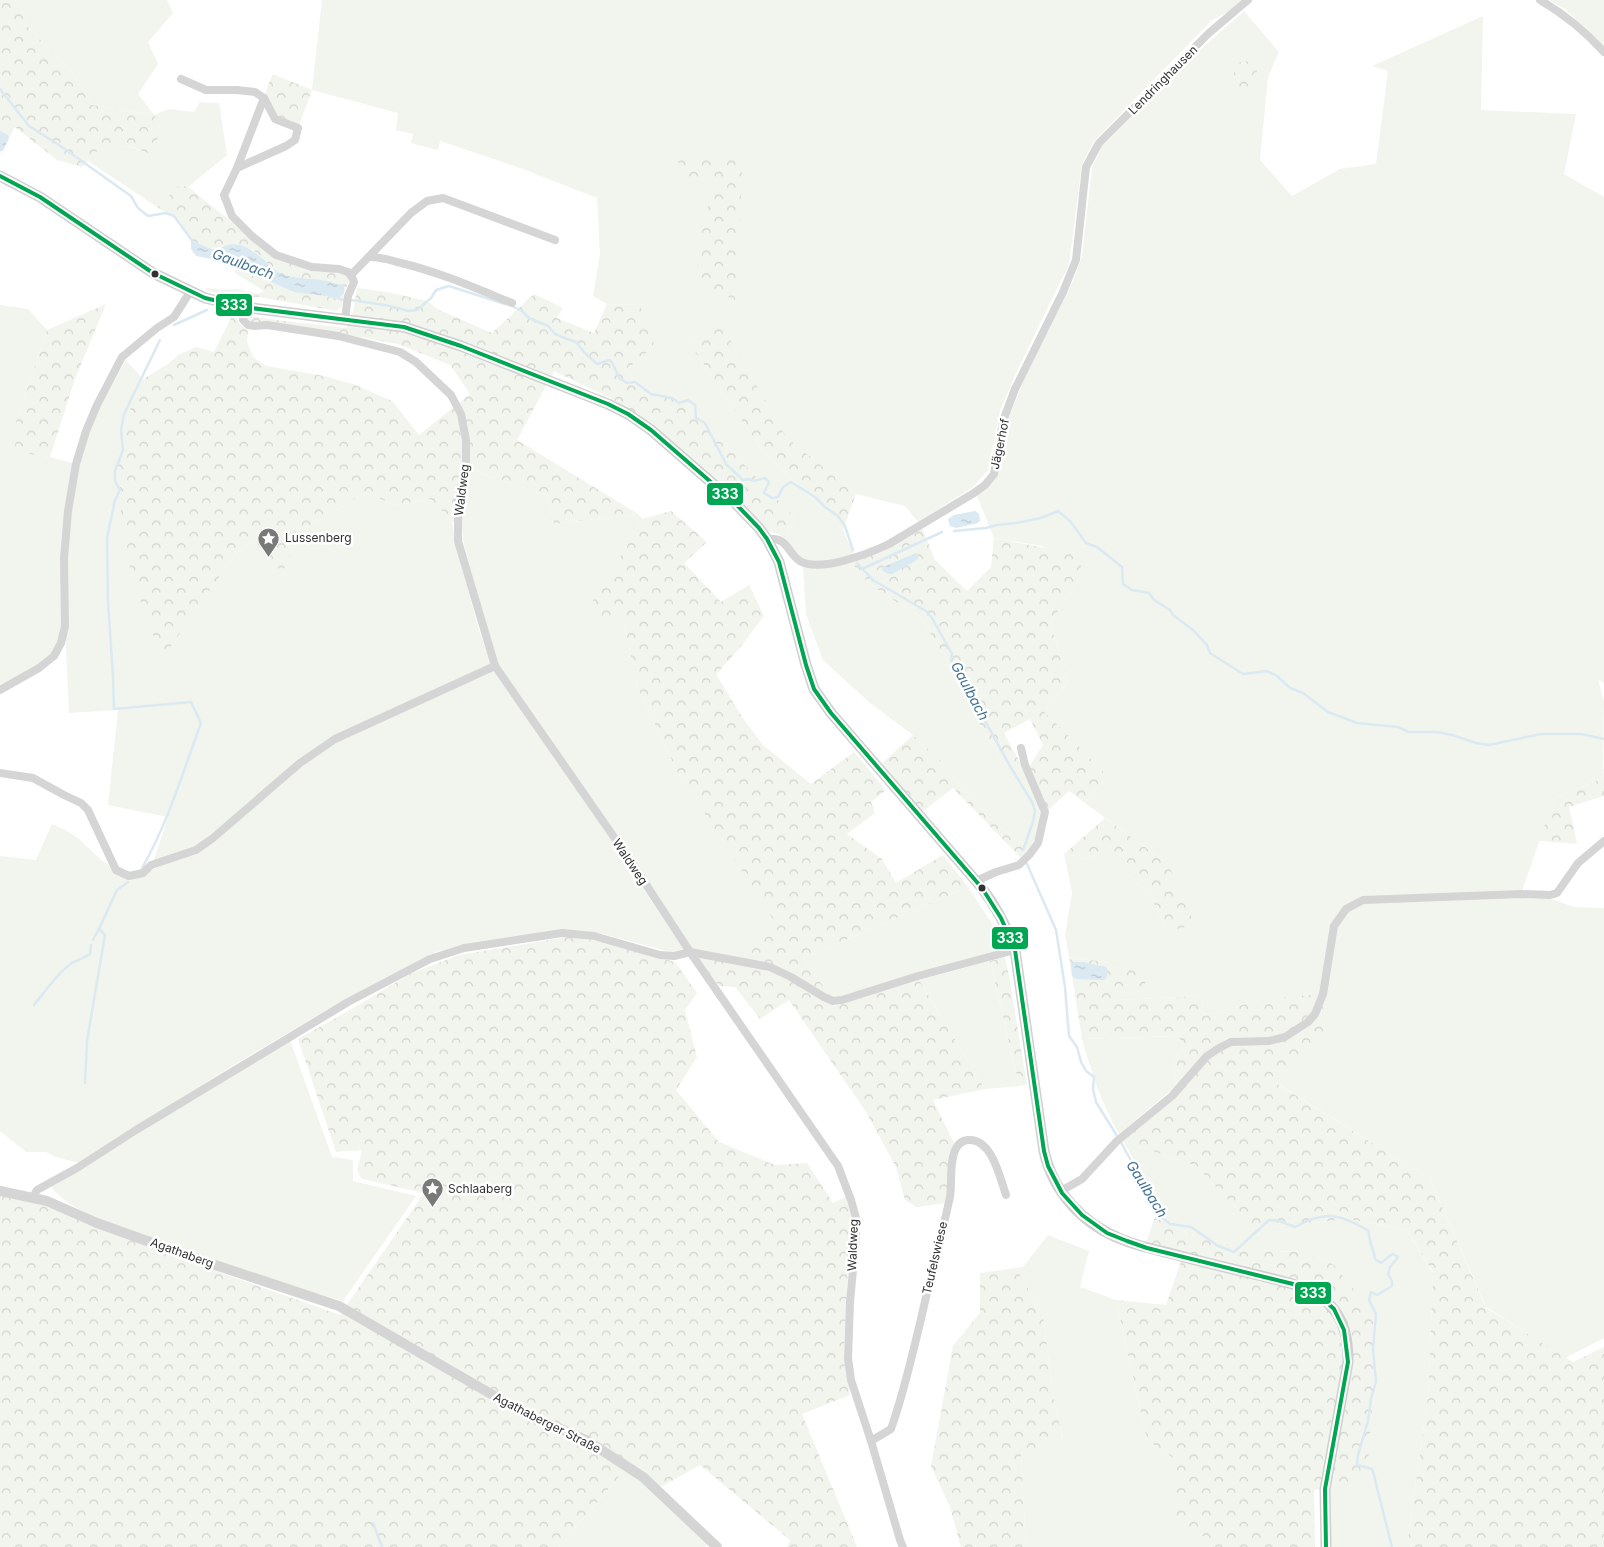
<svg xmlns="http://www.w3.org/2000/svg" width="1604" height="1547" font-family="Inter,sans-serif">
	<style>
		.grass { fill: #f2f5ed }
		.forest { fill: url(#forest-crowns) }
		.water { fill: url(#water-ripples) }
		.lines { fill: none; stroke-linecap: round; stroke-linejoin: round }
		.stream { stroke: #dbe9f2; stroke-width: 2.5 }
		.minor { stroke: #d5d5d5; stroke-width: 8 }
		.tertiary { stroke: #d5d5d5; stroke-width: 10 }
		.secondary { stroke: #cfcfcf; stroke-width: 11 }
		.bus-1-casing { stroke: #fff; stroke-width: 8 }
		.bus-1 { stroke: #00a651; stroke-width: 4 }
		.bus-dot { fill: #313131; stroke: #fff; stroke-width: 2 }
		.labels { text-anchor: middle; stroke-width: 5; stroke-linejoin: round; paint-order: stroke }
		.street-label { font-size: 12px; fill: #313131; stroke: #fff }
		.poi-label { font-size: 12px; fill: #313131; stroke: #fff; text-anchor: start }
		.water-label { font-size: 14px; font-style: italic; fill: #3f7192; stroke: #fff }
		.line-badge { stroke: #fff; stroke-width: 2 }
		.badge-label { font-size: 14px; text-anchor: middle; font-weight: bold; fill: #fff }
	</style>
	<defs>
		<pattern id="forest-crowns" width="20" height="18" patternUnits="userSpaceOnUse" patternTransform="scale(1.25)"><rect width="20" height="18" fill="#f2f5ed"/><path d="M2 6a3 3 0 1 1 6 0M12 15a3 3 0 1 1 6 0" fill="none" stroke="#d0d2cc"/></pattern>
		<pattern id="water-ripples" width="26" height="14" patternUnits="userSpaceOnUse" patternTransform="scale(1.25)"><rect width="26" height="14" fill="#dbe9f2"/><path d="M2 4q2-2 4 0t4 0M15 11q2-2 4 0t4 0" fill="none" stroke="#bcc8d0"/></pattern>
	</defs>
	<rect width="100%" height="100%" fill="#fff"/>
	<g class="grass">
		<polygon points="17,0 167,0 173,13 148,42 158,64 138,94 154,115 169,109 194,112 200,102 219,103 227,155 188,187 180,185 157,207 88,161 97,150 126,146 148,153 154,115 92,105 74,75 26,25"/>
		<path d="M322,0H1244L1234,9L1212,20L1094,141L1082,164L1069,264L1016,373L1000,411L988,470L973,487L918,522L905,506L856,494L786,437L723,328L687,340L759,446L843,530L854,554C837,558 814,568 799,555C794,551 790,544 786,539L795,518L710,428L674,395H654L625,371L653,347L639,305L607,304L593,296L600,254L597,198L523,169L440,141L438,150L411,143L413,134L396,130L398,113L312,90Z"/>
		<polygon points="1549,0 1604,0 1604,45 1565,9"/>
		<polygon points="1244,11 1279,52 1268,77 1260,160 1292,196 1340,169 1376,164 1388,71 1372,66 1483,16 1481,110 1576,114 1564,174 1604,197 1604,683 1598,680 1604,701 1603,778 1554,799 1521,894 1543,896 1574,907 1604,908 1604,1338 1565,1358 1486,1307 1430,1179 1275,1082 1325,1030 1262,999 1204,1016 1202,996 1113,1000 1116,988 1111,963 1069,957 1065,935 1072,893 1064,854 1089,859 1104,853 1150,895 1167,931 1168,864 1085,803 1107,776 1069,736 1044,712 1068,682 1050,623 1082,575 1042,546 994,538 977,496 993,481 1001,463 1008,419 1026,375 1074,279 1082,256 1092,168 1102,146 1171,76"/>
		<polygon points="0,305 28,309 47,330 16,421 16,452 50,457 76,464 99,409 126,360 143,379 132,402 162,658 236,553 254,540 282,572 303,530 364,493 397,505 431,499 452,522 455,540 478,627 491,665 332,738 212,837 195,848 153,863 168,817 108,805 118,710 69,713 65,628 54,656 0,690"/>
		<polygon points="470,470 547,495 554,524 638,514 642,519 628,544 587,612 624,623 638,689 678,773 776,922 730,957 692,950 497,663 464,545 461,519"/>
		<polygon points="851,561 860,575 882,593 921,617 948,662 973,713 1002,760 1023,768 1041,811 1036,837 1029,850 989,818 942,762 913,735 870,703 823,660 806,614 803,567 817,568"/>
		<polygon points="494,671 591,809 683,949 671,952 603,934 563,930 468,943 436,952 345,999 237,1063 79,1163 56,1157 46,1152 26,1152 0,1131 0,856 36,860 52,824 67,831 78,838 101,860 116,870 129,876 143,873 197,851 277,784 336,740"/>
		<polygon points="968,887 992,924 1003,950 838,999 831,998 804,958"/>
		<polygon points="990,961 1015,1068 1020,1086 985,1089 919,980"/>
		<path d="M1179,1036L1183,1049L1173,1061L1177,1085L1119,1134C1101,1102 1092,1074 1082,1039Z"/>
		<path d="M290,1040L332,1157L353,1160V1181L416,1196L343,1301C310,1291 277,1283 244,1272C214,1262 185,1250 155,1239C121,1227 74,1215 51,1187L86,1166L136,1132Z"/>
		<polygon points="1123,1141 1196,1166 1256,1229 1349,1219 1407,1230 1433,1273 1428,1396 1408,1538 1411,1547 1331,1547 1330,1488 1371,1420 1377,1382 1334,1265 1306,1252 1269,1251 1236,1247 1188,1233 1155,1217 1158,1201"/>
		<polygon points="1048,1235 1089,1251 1080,1287 1116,1300 1147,1440 1176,1460 1176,1528 1207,1537 1207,1547 1026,1547 1021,1453 1063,1438 1053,1396 1043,1314 1016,1268 1023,1267"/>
		<polygon points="625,1470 654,1492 708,1544 705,1547 559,1547"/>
	</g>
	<g class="forest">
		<polygon points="0,0 17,0 26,25 74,75 92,105 154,115 164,129 148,153 128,146 98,150 82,167 57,160 15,127 0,154"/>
		<polygon points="1247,61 1257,71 1256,84 1243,93 1230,93 1236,63"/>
		<path d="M273,74L312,90L298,128L275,119C263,95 262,99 273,74Z"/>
		<polygon points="678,159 743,159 735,300 696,283 700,240 713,184 680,178"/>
		<polygon points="180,185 188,187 276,257 342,272 350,279 344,293 342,306 337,311 259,297 229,296 205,290 208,288 223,290 236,289 259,294 264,291 235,273 234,267 260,277 338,299 344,293 344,285 321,280 307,280 280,274 253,250 222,246 216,251 191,240 175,218 157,207"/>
		<polygon points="357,288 387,292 427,301 439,310 492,333 534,294 563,308 557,318 594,333 607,304 639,305 655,331 653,347 625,371 654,395 674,395 710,428 795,518 786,539 780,535 768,531 649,422 612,399 554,371 517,440 638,514 554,524 547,495 470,470 461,519 452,522 431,499 397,505 364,493 303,530 282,573 254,540 236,553 162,659 131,576 115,472 132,402 143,379 168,364 178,355 196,347 214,352 233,314 241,325 248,331 247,342 253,357 266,366 324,376 353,384 392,401 419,435 470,394 450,365 398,344 298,326 253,323 247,320 246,315 275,320 346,328 353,312"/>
		<polygon points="106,304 75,379 50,457 15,452 16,421 47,330"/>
		<polygon points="723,327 786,437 856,494 843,530 759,446 687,340"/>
		<polygon points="671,511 707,542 684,563 721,602 749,585 764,616 738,650 716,674 742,717 763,745 811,784 854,752 886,790 871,802 875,813 847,834 882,859 896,883 943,855 968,887 804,958 831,998 793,974 730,957 775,922 678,773 638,689 624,623 586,612 628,544 642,519"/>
		<polygon points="922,528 935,560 967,591 991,567 994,538 1080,555 1082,575 1050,623 1068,682 1044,712 1069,736 1107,776 1085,803 1069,791 1048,810 1029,767 1043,745 1030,719 1004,733 1023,768 1002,760 973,713 948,662 921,617 882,593 860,575 851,561"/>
		<polygon points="913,735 942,762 989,818 1029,850 1021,858 953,788 922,812 880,765"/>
		<polygon points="1604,768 1604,796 1569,807 1577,844 1539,841 1554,799 1603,778"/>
		<polygon points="1105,818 1168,864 1195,925 1167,931 1150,895 1104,853 1089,859 1064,854"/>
		<polygon points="568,937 610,943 675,962 697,993 685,1010 697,1057 676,1090 719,1142 775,1165 807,1163 833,1203 846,1197 852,1219 849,1247 844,1350 850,1395 802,1414 857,1547 787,1547 790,1540 700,1465 659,1488 629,1465 559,1547 0,1547 0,1191 33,1197 199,1265 340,1315 424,1193 362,1179 357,1170 362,1150 336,1152 298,1039 350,1010 410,974 459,955"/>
		<polygon points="697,956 769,969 790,978 822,1000 835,1006 919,980 985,1089 933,1100 954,1143 949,1160 948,1189 945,1203 917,1207 905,1200 896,1167 866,1112 789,1000 760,1019 735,987 719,986"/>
		<polygon points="1005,957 1009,976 1027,1085 1020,1086 1015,1068 990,961"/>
		<polygon points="1069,957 1111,963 1147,970 1145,986 1116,988 1114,1000 1202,996 1204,1016 1262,999 1323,994 1325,1030 1276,1083 1430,1179 1486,1308 1573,1362 1604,1347 1604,1547 1411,1547 1408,1538 1428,1396 1433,1272 1407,1230 1349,1219 1256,1229 1196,1166 1123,1141 1175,1098 1196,1075 1177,1085 1173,1061 1183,1049 1179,1036 1082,1039"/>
		<polygon points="1155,1217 1188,1233 1236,1247 1273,1251 1306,1252 1334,1265 1374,1314 1377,1382 1371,1420 1368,1460 1354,1483 1314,1490 1315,1547 1207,1547 1206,1537 1176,1528 1176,1460 1147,1440 1116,1300 1166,1305 1181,1261 1146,1243"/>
		<polygon points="1016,1268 1043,1314 1053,1396 1063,1439 1021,1453 1026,1547 961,1547 950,1507 931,1466 953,1346 980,1313 980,1273"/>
	</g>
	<g class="water">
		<polygon points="0,131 8,135 9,138 3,151 0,151"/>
		<path d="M191,240L216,251C237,235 253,250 270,265C274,268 278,273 282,274C295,279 308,278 321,280C329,281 336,284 344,285V293L338,299L326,296L294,292L260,277L212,259L196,256L191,249Z"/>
		<polygon points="975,511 979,514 980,521 978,523 956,528 950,526 948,519 954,515"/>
		<polygon points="916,553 918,554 919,556 917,560 892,574 888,574 882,570 883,567"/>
		<polygon points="1073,962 1083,962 1106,967 1108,971 1106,979 1103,980 1076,979 1072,976 1071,965"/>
	</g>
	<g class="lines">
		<g class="stream">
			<polyline points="0,89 29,126 59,145 131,196 138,208 148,216 166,213 174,216 193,242"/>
			<polyline points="336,297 342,300 345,299 390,306 408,311 417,310 431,298 436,290 449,286 505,304"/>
			<polyline points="514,307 522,311 529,318 548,326 555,334 567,339 576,342 584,352 597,364 609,360 612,362 619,378 627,383 635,382 651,394 672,398 679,403 688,400 695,405 696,418 705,423 726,464 743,480 749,479 754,481 765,478 769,482 764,493 772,498 778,497 783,487 791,482 815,497 825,507 838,516 845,526 853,550"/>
			<polyline points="174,325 207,310"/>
			<polyline points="954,531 986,528 997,525 1016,523 1041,518 1058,511 1070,521 1086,543 1097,547 1122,567 1123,584 1132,590 1149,593 1154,600 1170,610 1173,615 1193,630 1207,645 1210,653 1243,674 1267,671 1277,676 1290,688 1303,693 1328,712 1357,723 1398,727 1409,732 1438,732 1452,735 1476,743 1489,745 1541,734 1581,734 1604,739"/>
			<polyline points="857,563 873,580 926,611 932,618 952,654 951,660 1010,766 1033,804 1035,811 1033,822 1023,850"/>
			<polyline points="862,569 942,532"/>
			<path d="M1027,864L1056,930L1065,987L1069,1036L1077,1047L1081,1062L1086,1071L1094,1077L1093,1089L1096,1102L1122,1144L1161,1217L1170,1224L1191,1227L1218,1246L1234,1252L1269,1220L1279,1221L1295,1227C1326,1210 1340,1214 1369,1231C1368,1241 1374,1249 1375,1259L1381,1263C1386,1260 1388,1256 1393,1254L1398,1257L1390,1267L1388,1274L1392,1281V1286L1377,1295L1371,1292L1369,1300L1376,1314L1373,1349L1376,1382L1371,1399L1368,1421L1358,1455L1357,1465L1372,1469C1375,1477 1376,1484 1378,1492C1383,1510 1387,1529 1392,1547"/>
			<path d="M142,868C168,823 183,772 201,723L191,702L114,709L113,676L108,602L107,538L115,500L120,490L115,481V471L123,450L121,430L124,414L160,340"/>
			<polyline points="93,940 99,929"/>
			<path d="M34,1005C43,994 60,970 72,963C78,960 84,958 90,954L91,945"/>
			<polyline points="85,1083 87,1041 105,935 99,929 117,890 128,882"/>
			<polyline points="373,1523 382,1547"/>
		</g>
		<g class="minor">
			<path d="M1540,0C1564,14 1585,31 1604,52"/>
			<polyline points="181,79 206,90 237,90 255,92 264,98 275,119 298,128 295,140 286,146 237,168 224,195 232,216 253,237 276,255 312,267 339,269 348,272 353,279 354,282 348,296 345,319"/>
			<polyline points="237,168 264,98"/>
			<path d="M370,257C381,257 390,260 401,263C439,272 475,288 512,303"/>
			<polyline points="351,275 411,213 427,201 443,198 555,240"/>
			<polyline points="243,307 243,320 248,325 255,326 267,325 338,336 400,352 416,362 451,395 461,414 466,440 466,464 458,501 458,541 495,666 632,863 690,952 838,1166 851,1200 856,1218 856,1238 850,1302 848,1358 851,1380 871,1441 900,1540 903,1547"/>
			<path d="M767,539C789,537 786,552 800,561C820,573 870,553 889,544L974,493L985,485L994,474L1003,421L1015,389L1063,292L1076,260L1086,167L1099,143L1209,33L1248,0"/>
			<polyline points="0,690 39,668 54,656 61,643 65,626 64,558 68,511 76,464 86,431 97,405 122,357 157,328 174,317 190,292"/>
			<polyline points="0,773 33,778 64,795 81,803 88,810 116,870 129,876 143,873 151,865 196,850 213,838 300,763 335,739 495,666"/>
			<polyline points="976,881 996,872 1019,865 1030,854 1038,843 1045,812 1025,765 1021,748"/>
			<polyline points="1061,1191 1082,1179 1117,1141 1172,1096 1207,1056 1219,1048 1231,1042 1269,1041 1285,1037 1308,1022 1315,1014 1323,994 1334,926 1346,909 1363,900 1521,894 1550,895 1557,893 1578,863 1604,841"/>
			<polyline points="33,1197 37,1190 77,1168 136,1130 348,1002 430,959 464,948 562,933 594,936 660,955 674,956 690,952 770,967 791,977 824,997 833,1001 842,1000 918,976 1015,950"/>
			<path d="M871,1441L891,1429C904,1392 912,1356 921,1319C930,1278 941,1238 950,1197C953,1182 946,1142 968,1140C992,1138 1000,1178 1006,1195"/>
		</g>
		<polyline class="tertiary" points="0,1191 47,1201 97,1223 200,1260 339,1306 524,1413 586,1440 643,1477 717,1547"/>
		<path class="secondary" d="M0,176L40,197L153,273L205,298L243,307L404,327L461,346L608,404L628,414L651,430L735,503L759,528L767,539L779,562L806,665L814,689L831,713L982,888C997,908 1007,927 1015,950L1044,1151C1053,1192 1083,1224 1121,1239C1138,1246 1156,1250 1173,1254C1202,1262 1232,1269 1262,1276C1284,1282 1311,1286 1328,1303C1345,1319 1348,1340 1348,1362L1325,1489L1326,1547"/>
		<defs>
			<polyline id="bus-1" points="0,176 40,197 153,273 205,298 243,307 404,327 461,346 608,404 628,414 651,430 735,503 759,528 767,539 779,562 806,665 814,689 831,713 982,888 1001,918 1015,950 1044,1151 1048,1166 1062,1193 1082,1215 1107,1233 1127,1241 1147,1248 1297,1285 1321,1297 1334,1309 1344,1330 1348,1362 1325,1489 1326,1547"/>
		</defs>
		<use href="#bus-1" class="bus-1-casing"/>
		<use href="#bus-1" class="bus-1"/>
	</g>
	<defs>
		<symbol id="sight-pin" viewBox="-11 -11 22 30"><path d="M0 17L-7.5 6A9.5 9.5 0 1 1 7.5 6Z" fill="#797979" stroke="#fff"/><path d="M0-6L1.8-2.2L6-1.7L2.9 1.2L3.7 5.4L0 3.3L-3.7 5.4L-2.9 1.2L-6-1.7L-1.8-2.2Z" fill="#fff"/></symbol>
	</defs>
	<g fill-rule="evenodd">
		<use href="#sight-pin" x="256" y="526" width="25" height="34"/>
		<use href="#sight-pin" x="420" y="1176" width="25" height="34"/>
	</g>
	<g class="bus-dot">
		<circle cx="155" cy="274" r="4.5"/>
		<circle cx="982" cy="888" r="4.5"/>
	</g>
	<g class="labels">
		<g class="street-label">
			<text transform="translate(1163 80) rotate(-45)" y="4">Lendringhausen</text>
			<text transform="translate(1000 444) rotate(-78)" y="4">Jägerhof</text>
			<text transform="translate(462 490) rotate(-83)" y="4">Waldweg</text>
			<text transform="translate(630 862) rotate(56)" y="4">Waldweg</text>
			<text transform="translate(853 1245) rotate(-88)" y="4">Waldweg</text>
			<text transform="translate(182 1253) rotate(20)" y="4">Agathaberg</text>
			<text transform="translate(935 1258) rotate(-77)" y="4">Teufelswiese</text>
			<text transform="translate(547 1423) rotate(27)" y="4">Agathaberger Straße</text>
		</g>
		<g class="poi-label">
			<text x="285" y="542">Lussenberg</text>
			<text x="448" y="1193">Schlaaberg</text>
		</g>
		<g class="water-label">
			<text transform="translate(243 264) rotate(20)" y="5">Gaulbach</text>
			<text transform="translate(970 691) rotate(62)" y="5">Gaulbach</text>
			<text transform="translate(1147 1189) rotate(58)" y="5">Gaulbach</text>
		</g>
	</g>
	<g class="line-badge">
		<rect x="215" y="293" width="38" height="24" rx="5" fill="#00a651"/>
		<rect x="706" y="482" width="38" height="24" rx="5" fill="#00a651"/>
		<rect x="991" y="926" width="38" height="24" rx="5" fill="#00a651"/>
		<rect x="1294" y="1281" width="38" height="24" rx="5" fill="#00a651"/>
	</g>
	<g class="badge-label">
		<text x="234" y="310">333</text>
		<text x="725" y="499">333</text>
		<text x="1010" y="943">333</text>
		<text x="1313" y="1298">333</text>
	</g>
</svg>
